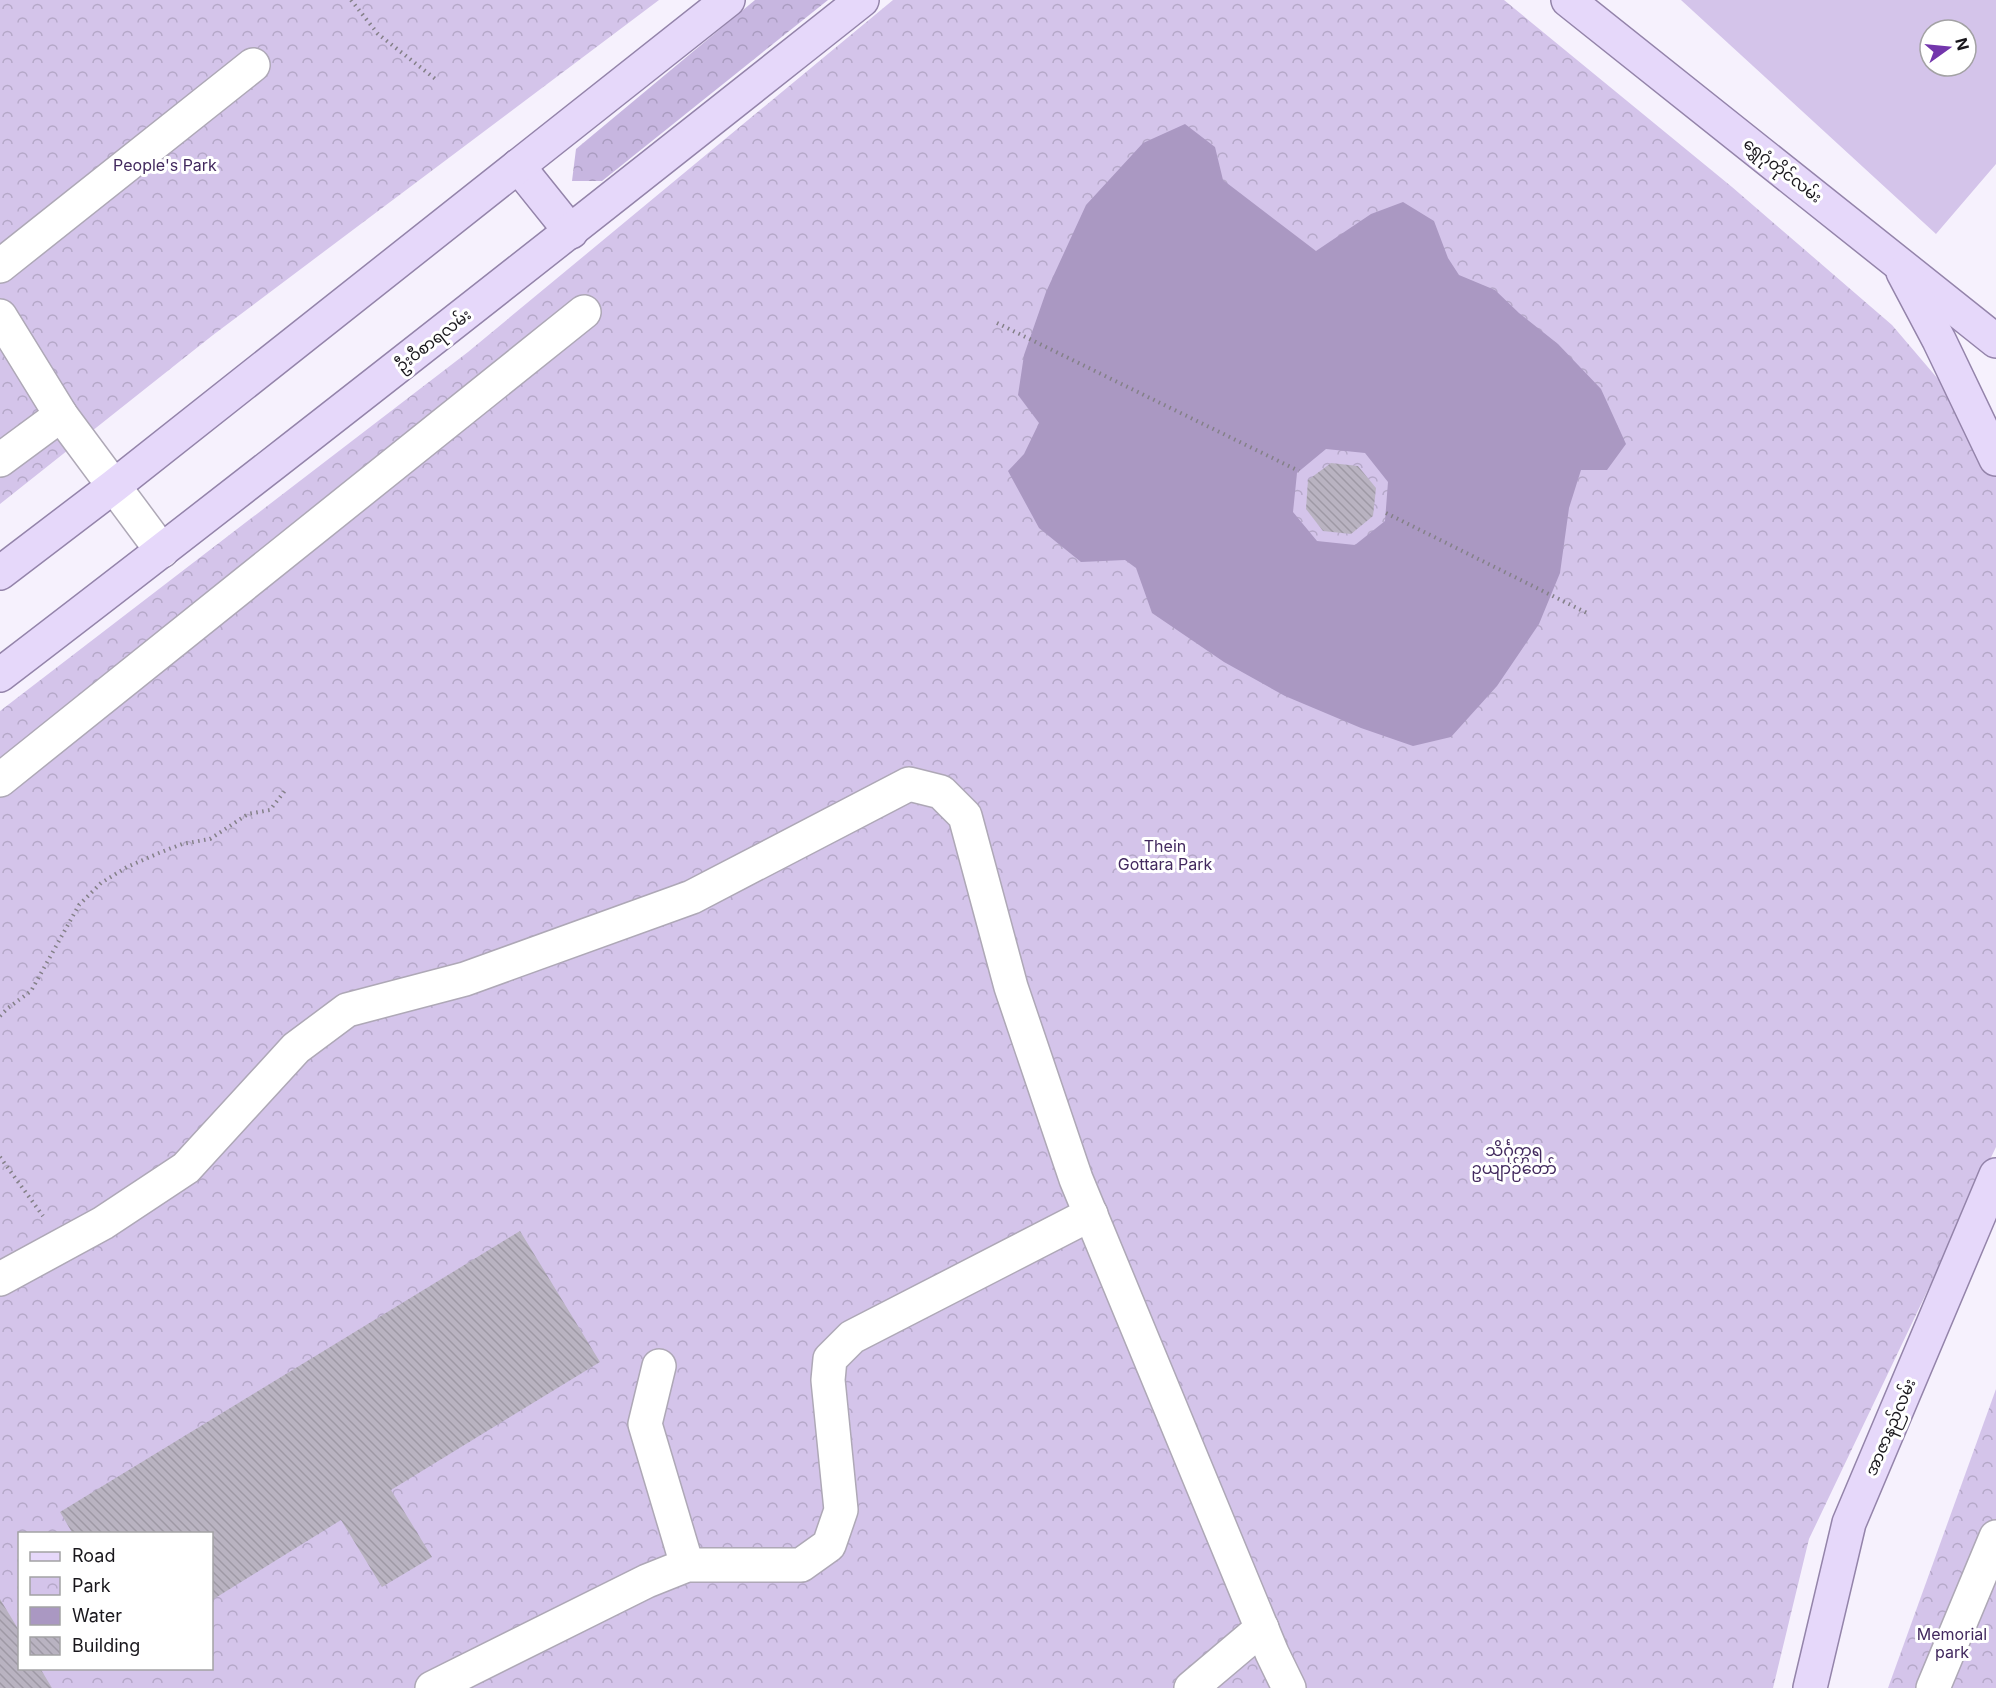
<svg xmlns="http://www.w3.org/2000/svg" width="1996" height="1688" font-family="Inter,'Noto Sans Myanmar',sans-serif">
	<style>
		.forest { fill: url(#forest-crowns) }
		.park { fill: url(#park-crowns); fill-rule: evenodd }
		.pitch { fill: #d4c4ea; fill-rule: evenodd }
		.water { fill: #aa98c2; fill-rule: evenodd }
		.building { fill: url(#building-back-hatch) }
		.lines { fill: none; stroke-linecap: round; stroke-linejoin: round }
		.minor-casing { stroke: #aea8b6; stroke-width: 36 }
		.major-casing { stroke: #9484aa; stroke-width: 36 }
		.path { stroke: #848088; stroke-width: 4; stroke-dasharray: 1.5 4.5; stroke-linecap: butt }
		.minor { stroke: #fff; stroke-width: 33 }
		.major { stroke: #e6d8fa; stroke-width: 33 }
		.labels { text-anchor: middle; stroke-width: 6; stroke-linejoin: round; paint-order: stroke }
		.park-label { font-size: 16px; fill: #42295e; stroke: #fff }
		.street-label { font-size: 16px; fill: #19171c; stroke: #fff }
	</style>
	<defs>
		<pattern id="forest-crowns" width="20" height="18" patternUnits="userSpaceOnUse" patternTransform="scale(1.5)"><rect width="20" height="18" fill="#c7b6e0"/><path d="M2 6a3 3 0 1 1 6 0M12 15a3 3 0 1 1 6 0" fill="none" stroke="#aa9cc0"/></pattern>
		<pattern id="park-crowns" width="20" height="18" patternUnits="userSpaceOnUse" patternTransform="scale(1.5)"><rect width="20" height="18" fill="#d4c4ea"/><path d="M2 6a3 3 0 1 1 6 0M12 15a3 3 0 1 1 6 0" fill="none" stroke="#b5a8c8"/></pattern>
		<pattern id="building-back-hatch" width="6" height="6" patternUnits="userSpaceOnUse" patternTransform="scale(1.5)"><rect width="6" height="6" fill="#b9b3c1"/><path d="M-1 5l2 2M0 0l6 6M5-1l2 2" fill="none" stroke="#9e99a5"/></pattern>
	</defs>
	<rect width="100%" height="100%" fill="#f6f1fd"/>
	<polygon class="forest" points="755,0 828,0 602,181 572,181 576,149"/>
	<g class="park">
		<polygon points="0,0 659,0 213,335 0,504"/>
		<path d="M893,0H1504L1732,187L1892,325L1996,447V1147L1809,1539L1773,1688H0V711L468,352ZM20,1534H212V1668H20Z"/>
		<polygon points="1996,1389 1996,1688 1888,1688"/>
	</g>
	<path class="pitch" d="M1681,0H1996V164L1936,234ZM1930,30H1966V66H1930Z"/>
	<path class="water" d="M1185,124L1215,147L1223,180L1316,251L1371,214L1403,202L1434,221L1448,258L1459,275L1495,290L1519,313L1558,344L1601,389L1626,444L1607,470H1581L1569,508L1560,573L1539,624L1497,686L1451,737L1413,746L1361,728L1285,696L1224,662L1152,613L1136,568L1125,560L1081,562L1039,528L1008,471L1024,454L1039,423L1018,395L1024,355L1046,292L1086,205L1143,143ZM1326,449L1365,453L1388,482L1385,521L1355,545L1317,541L1293,512L1297,473Z"/>
	<g class="building">
		<polygon points="1331,463 1358,466 1376,488 1373,516 1351,534 1323,531 1306,509 1308,480"/>
		<polygon points="520,1231 600,1362 391,1490 432,1557 382,1587 341,1520 212,1600 212,1534 73,1534 60,1512"/>
		<polygon points="0,1599 20,1632 20,1668 40,1668 52,1688 0,1688"/>
	</g>
	<g class="lines">
		<defs>
			<g id="minor">
				<polyline points="0,266 253,65"/>
				<polyline points="0,316 61,415 162,551"/>
				<polyline points="0,460 61,415"/>
				<polyline points="0,780 584,312"/>
				<polyline points="0,1279 103,1223 186,1168 296,1048 347,1010 465,979 692,897 909,784 941,792 965,816 1011,987 1076,1179 1272,1653 1289,1688"/>
				<polyline points="659,1366 645,1424 687,1565"/>
				<polyline points="432,1688 647,1581 687,1565 801,1565 829,1545 841,1510 828,1380 830,1359 852,1337 1091,1214"/>
				<polyline points="1191,1688 1262,1628"/>
				<polyline points="1933,1688 1996,1537"/>
			</g>
			<g id="major">
				<polyline points="1568,0 1996,341"/>
				<polyline points="518,166 571,232"/>
				<polyline points="1903,272 1939,340 1996,459"/>
				<polyline points="0,573 114,486 728,0"/>
				<path d="M0,675C290,453 576,227 862,0"/>
				<polyline points="1810,1688 1849,1523 1996,1175"/>
			</g>
		</defs>
		<use href="#minor" class="minor-casing"/>
		<use href="#major" class="major-casing"/>
		<g class="path">
			<polyline points="351,0 378,34 438,81"/>
			<polyline points="997,323 1299,471"/>
			<polyline points="1386,513 1589,614"/>
			<polyline points="0,1016 8,1008 31,991 79,905 101,883 127,867 159,853 182,844 210,839 248,814 270,810 287,788"/>
			<polyline points="0,1157 43,1216"/>
		</g>
		<use href="#minor" class="minor"/>
		<use href="#major" class="major"/>
	</g>
	<g class="labels">
		<g class="park-label">
			<text x="165" y="171">People's Park</text>
			<text x="1165" y="852">Thein<tspan x="1165" dy="18">Gottara Park</tspan></text>
			<text x="1514" y="1156">သိင်္ဂုတ္တရ<tspan x="1514" dy="18">ဥယျာဉ်တော်</tspan></text>
			<text x="1952" y="1640">Memorial<tspan x="1952" dy="18">park</tspan></text>
		</g>
		<g class="street-label">
			<text transform="translate(1783 170) rotate(38)" y="6">ရွှေဂုံတိုင်လမ်း</text>
			<text transform="translate(433 340) rotate(-38)" y="6">ဦးဝီစာရလမ်း</text>
			<text transform="translate(1890 1427) rotate(-67)" y="6">အာဇာနည်လမ်း</text>
		</g>
	</g>
	<rect x="18" y="1532" width="195" height="138" fill="#ffffff" stroke="#a3a2a4" stroke-width="1.5"/>
	<rect x="30" y="1552" width="30" height="9" fill="#e6d8fa" stroke="#a3a2a4" stroke-width="1.5"/>
	<text x="72" y="1562" font-size="18" fill="#19171c">Road</text>
	<rect x="30" y="1577" width="30" height="18" fill="url(#park-crowns)" stroke="#a3a2a4" stroke-width="1.5"/>
	<text x="72" y="1592" font-size="18" fill="#19171c">Park</text>
	<rect x="30" y="1607" width="30" height="18" fill="#aa98c2" stroke="#a3a2a4" stroke-width="1.5"/>
	<text x="72" y="1622" font-size="18" fill="#19171c">Water</text>
	<rect x="30" y="1637" width="30" height="18" fill="url(#building-back-hatch)" stroke="#a3a2a4" stroke-width="1.5"/>
	<text x="72" y="1652" font-size="18" fill="#19171c">Building</text>
	<g transform="translate(1948 48) rotate(75)"><circle r="28" fill="#ffffff" stroke="#a3a2a4" stroke-width="1.5"/>
	<path d="M0-4.5L10 22L0 15L-10 22Z" fill="#7336ac"/>
	<text y="-9" font-size="16" font-weight="bold" text-anchor="middle" fill="#19171c">N</text>
	</g>
</svg>
